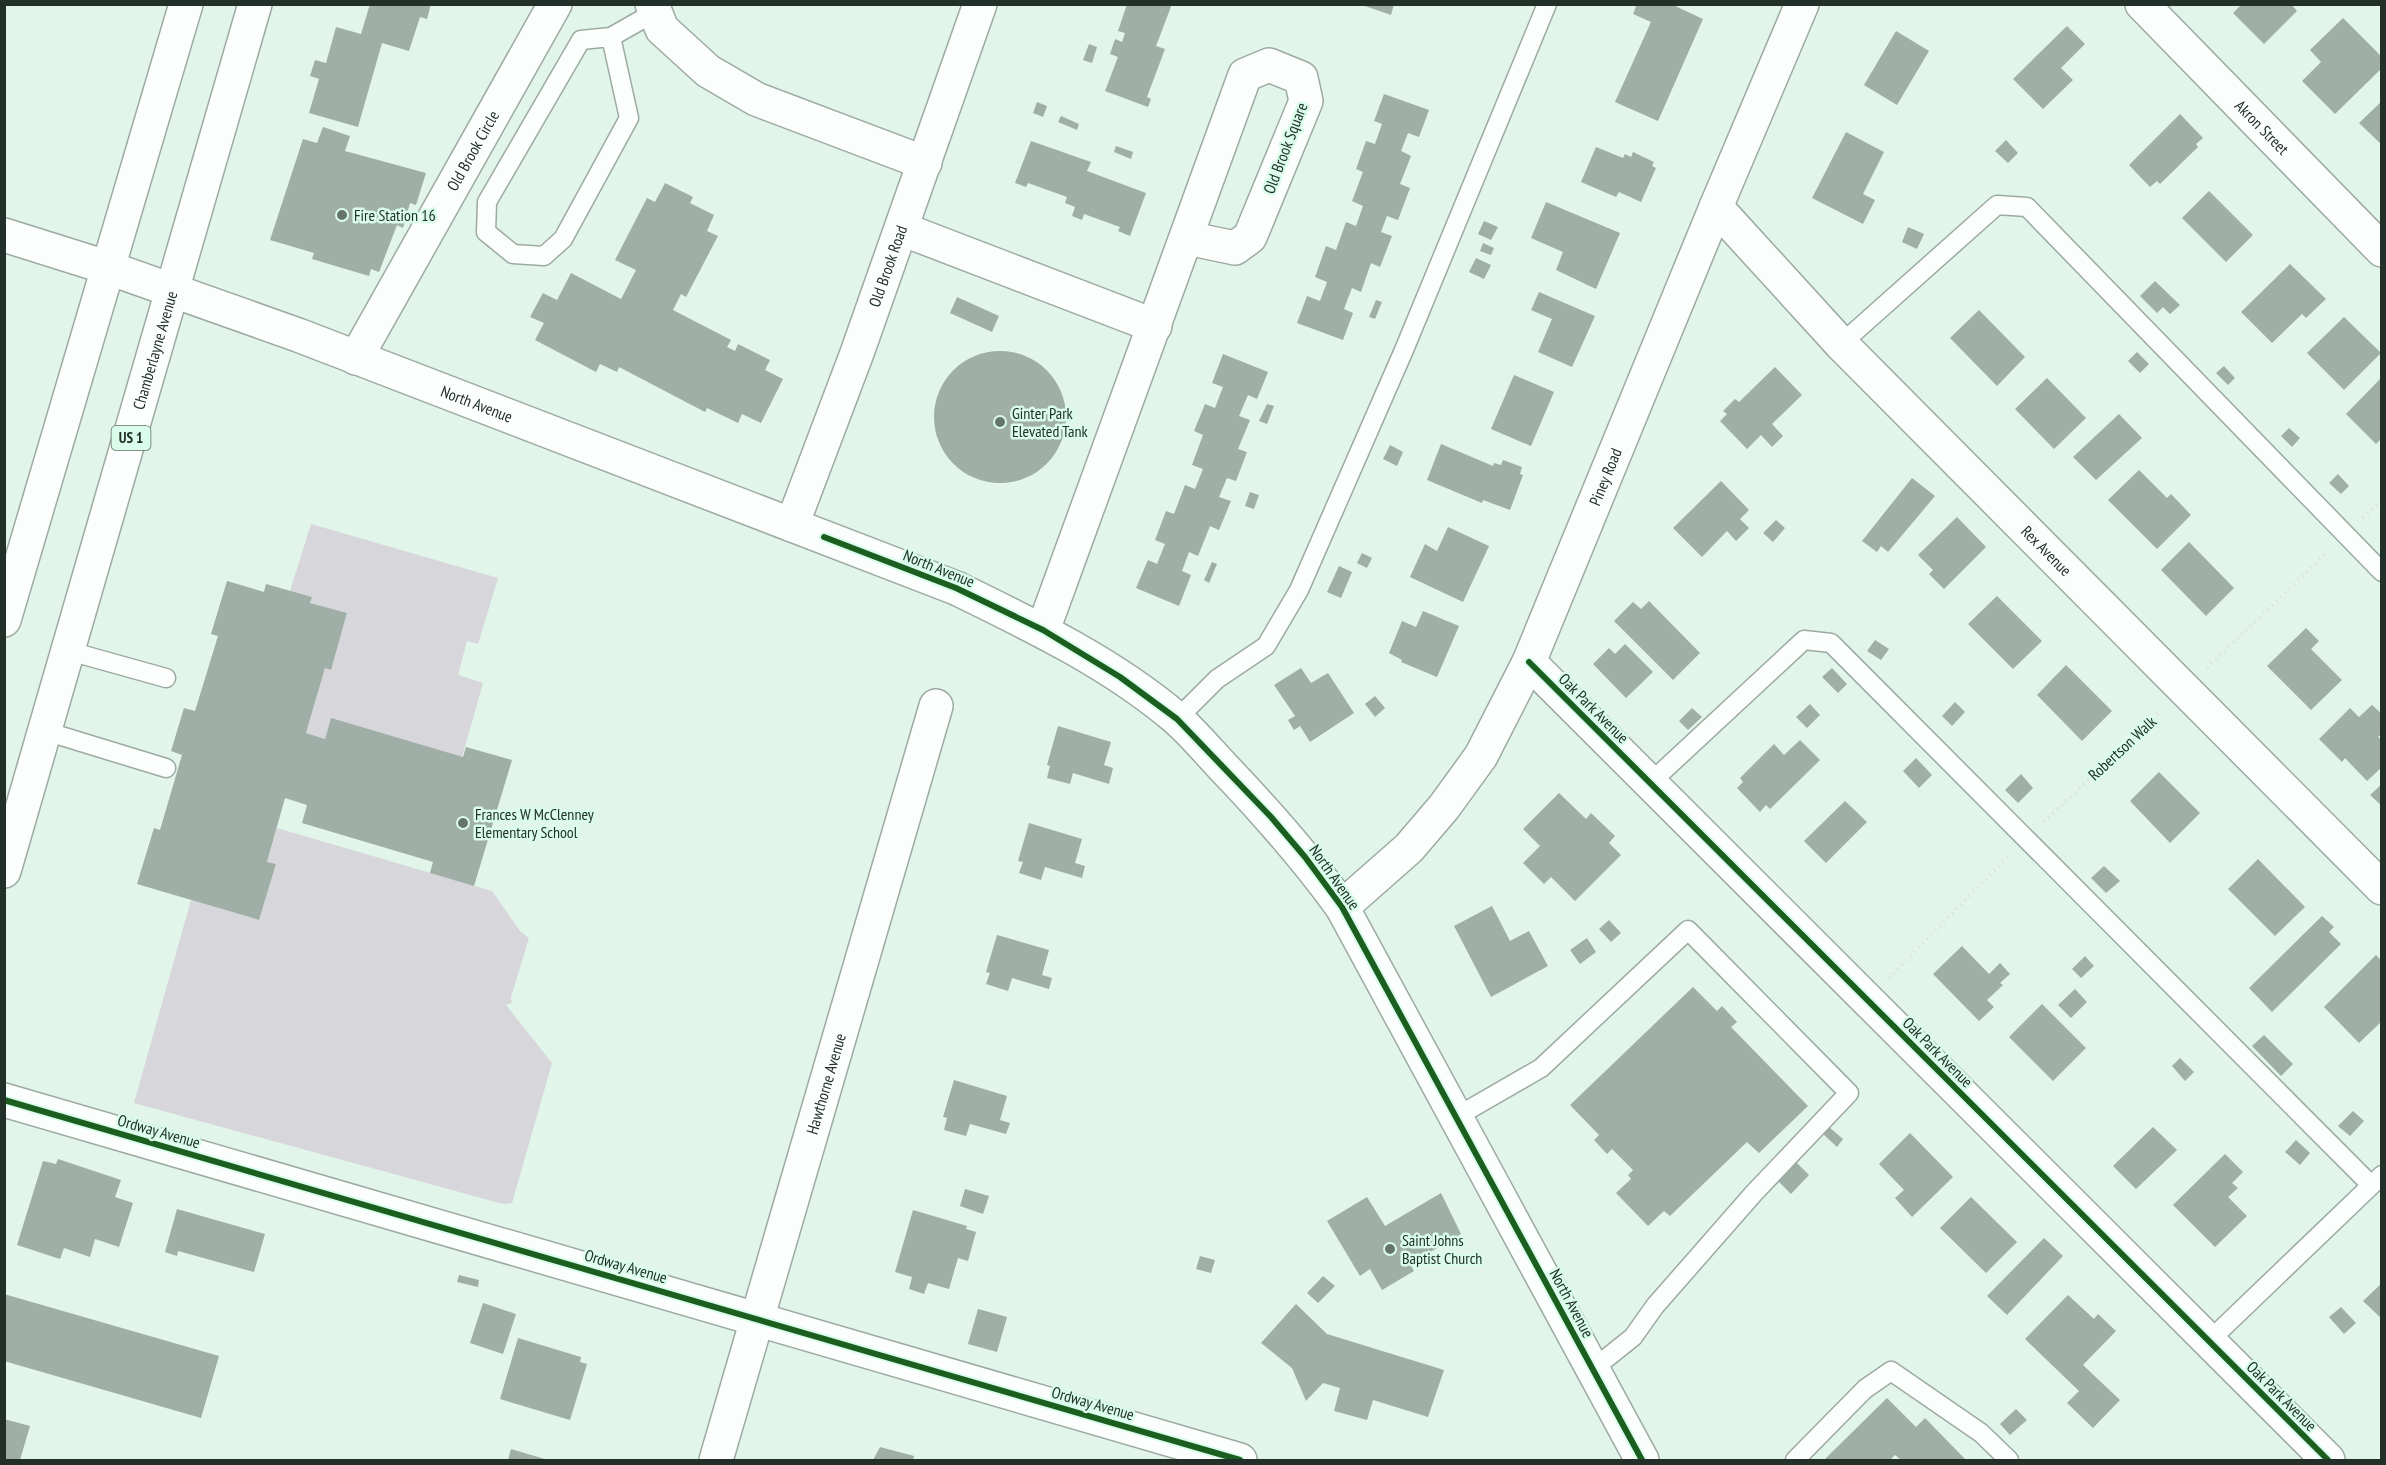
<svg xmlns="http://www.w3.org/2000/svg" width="2386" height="1465" font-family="'PT Sans Narrow',sans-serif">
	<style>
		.green { fill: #d7d6da }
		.building { fill: #9faea6 }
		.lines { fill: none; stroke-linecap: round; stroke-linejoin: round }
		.lane-casing { stroke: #9caaa2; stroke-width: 21 }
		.street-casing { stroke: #9caaa2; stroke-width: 36 }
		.secondary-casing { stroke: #9caaa2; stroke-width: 36 }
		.primary-casing { stroke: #9caaa2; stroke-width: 36 }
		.path { stroke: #dee4e1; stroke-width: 4; stroke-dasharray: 1.5 4.5; stroke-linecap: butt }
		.lane { stroke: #fbfefc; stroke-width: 18 }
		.street { stroke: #fbfefc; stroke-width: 33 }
		.secondary { stroke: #fbfefc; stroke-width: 33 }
		.primary { stroke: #fbfefc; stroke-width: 33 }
		.cycleway-casing { stroke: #dafdeb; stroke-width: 10 }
		.cycleway { stroke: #1b5e20; stroke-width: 6 }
		.poi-dot { fill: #65756d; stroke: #dafdeb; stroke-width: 2 }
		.labels { text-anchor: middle; stroke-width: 5; stroke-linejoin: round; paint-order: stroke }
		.shield { fill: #dafdeb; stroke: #596e63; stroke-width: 1.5 }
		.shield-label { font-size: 15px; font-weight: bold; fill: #223029 }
		.street-label { font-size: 16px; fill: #223029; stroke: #dafdeb }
		.poi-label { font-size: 16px; fill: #223029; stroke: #dafdeb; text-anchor: start }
	</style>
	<rect width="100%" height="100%" fill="#e2f5eb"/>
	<g class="green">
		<polygon points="311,524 498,578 478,644 467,641 458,675 483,683 462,757 331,719 325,739 306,733 325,668 331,669 347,614 310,603 312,597 290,591"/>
		<polygon points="277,828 492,891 520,931 529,938 511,997 512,1003 506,1005 552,1063 512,1203 503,1204 134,1103 191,900 259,920 276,864 267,862"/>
	</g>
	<g class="building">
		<polygon points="370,4 431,4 427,19 420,17 409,51 382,43 358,127 309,113 319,79 310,76 315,60 326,63 336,27 361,34"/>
		<polygon points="1127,4 1172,4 1156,46 1165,49 1147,97 1151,99 1148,107 1105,91 1118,57 1110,54 1115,39 1122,42 1125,33 1118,31"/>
		<polygon points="1359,4 1394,4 1391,15"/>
		<polygon points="1637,4 1671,4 1703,19 1658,121 1615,102 1651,22 1633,14"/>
		<polygon points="2242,4 2291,4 2297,11 2264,44 2233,13"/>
		<polygon points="2343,18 2382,57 2382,68 2335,114 2302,81 2321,62 2310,50"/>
		<polygon points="2067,26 2085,44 2061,68 2073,80 2043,109 2013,79"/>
		<polygon points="1896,31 1929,51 1897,105 1864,85"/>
		<polygon points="1089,44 1097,47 1092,63 1083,60"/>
		<polygon points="1384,94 1429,110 1419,137 1408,133 1401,151 1411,156 1400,184 1410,188 1398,220 1387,216 1381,232 1392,236 1380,267 1371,263 1361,292 1352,288 1344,309 1353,313 1343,340 1297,323 1307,296 1320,301 1327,282 1315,277 1326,246 1336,250 1346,222 1356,226 1363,206 1352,201 1363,172 1356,169 1366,141 1375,144 1382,124 1374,121"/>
		<polygon points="2382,101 2382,145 2359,123"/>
		<polygon points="1037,102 1047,106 1043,117 1033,113"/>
		<polygon points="2180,114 2203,138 2196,144 2198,147 2160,184 2157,181 2150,187 2129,165"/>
		<polygon points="1061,116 1079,124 1077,130 1058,122"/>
		<polygon points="323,127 350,136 345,151 426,173 416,205 410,203 403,228 397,225 379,272 371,269 369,276 312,259 314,253 270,240 303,139 317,143"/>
		<polygon points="1846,132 1884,152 1863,194 1875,200 1863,224 1812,198"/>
		<polygon points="2006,140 2018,153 2008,163 1995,151"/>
		<polygon points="1031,141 1091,162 1087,171 1146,193 1130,236 1118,231 1120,227 1084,214 1082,220 1072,216 1075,207 1065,203 1067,197 1028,183 1026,187 1015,183"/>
		<polygon points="1116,146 1133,152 1131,159 1114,152"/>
		<polygon points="1596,147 1623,158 1625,154 1631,157 1633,152 1654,162 1652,166 1656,168 1641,202 1619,192 1616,197 1581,182"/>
		<polygon points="665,183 693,197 690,203 714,215 707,231 718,236 686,297 681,294 673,310 731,340 727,347 735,351 738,344 770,360 765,370 783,379 761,423 742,414 738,423 707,408 705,412 619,367 617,372 600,364 596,372 535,340 544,323 530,317 543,293 557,300 571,273 621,299 636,270 615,260 647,198 655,202"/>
		<polygon points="2209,191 2253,235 2226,262 2182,218"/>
		<polygon points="1546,202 1620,233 1596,289 1556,270 1563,252 1531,238"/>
		<polygon points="1484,221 1498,227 1491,240 1478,234"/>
		<polygon points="1908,227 1924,234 1917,249 1902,242"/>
		<polygon points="1483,243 1494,248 1491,255 1480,251"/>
		<polygon points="1476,258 1491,265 1484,279 1469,272"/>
		<polygon points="2290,264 2326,299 2306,318 2302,314 2272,343 2241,312"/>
		<polygon points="2155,281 2180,305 2170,314 2163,307 2157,313 2140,296"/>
		<polygon points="1539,292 1595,316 1572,367 1538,352 1552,319 1531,310"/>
		<polygon points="957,297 999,316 992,332 950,313"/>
		<polygon points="1376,300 1382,302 1375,319 1369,317"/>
		<polygon points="1979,310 2025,357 1997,386 1950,338"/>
		<polygon points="2344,317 2381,353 2344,390 2307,353"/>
		<circle cx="1000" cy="417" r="66"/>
		<polygon points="2137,352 2149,364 2140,373 2128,361"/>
		<polygon points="1223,354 1268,372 1257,399 1248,395 1239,416 1250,420 1238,449 1247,452 1236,481 1227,478 1219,497 1231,501 1219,530 1210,526 1198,556 1189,552 1182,571 1191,575 1179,606 1136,588 1148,560 1157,564 1165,544 1155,540 1166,511 1174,514 1185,485 1195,489 1203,469 1192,465 1203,435 1194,431 1205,404 1215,408 1223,387 1212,383"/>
		<polygon points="2224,366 2235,378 2228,385 2216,373"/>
		<polygon points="1775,367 1802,395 1772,424 1783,436 1772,447 1761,435 1747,449 1720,421 1727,414 1723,411 1735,399 1739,402"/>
		<polygon points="1514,375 1554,392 1531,446 1491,429"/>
		<polygon points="2382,377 2382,438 2376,444 2346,414"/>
		<polygon points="2047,378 2086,418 2054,449 2015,409"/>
		<polygon points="1267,404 1274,406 1267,424 1259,421"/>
		<polygon points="2119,414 2142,438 2096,480 2073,457"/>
		<polygon points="2289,428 2300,438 2292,447 2281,436"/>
		<polygon points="1441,444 1493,466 1494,463 1501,465 1503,460 1522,467 1520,474 1523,475 1510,510 1483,500 1482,503 1427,480"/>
		<polygon points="1390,445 1403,452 1397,466 1383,459"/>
		<polygon points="2139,470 2167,498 2171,494 2191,515 2157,549 2108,500"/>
		<polygon points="2338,474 2349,486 2341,494 2329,483"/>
		<polygon points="1912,478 1935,496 1888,552 1881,546 1877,552 1862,541"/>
		<polygon points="1721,481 1749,510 1740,519 1749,528 1736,541 1727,531 1702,557 1673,528"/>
		<polygon points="1250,492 1259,495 1254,509 1245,506"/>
		<polygon points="1957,517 1986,547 1944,589 1929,574 1933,570 1918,555"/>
		<polygon points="1776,520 1785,528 1773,542 1763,533"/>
		<polygon points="1448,527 1489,546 1463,602 1410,577 1425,544 1437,551"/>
		<polygon points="2189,542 2234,588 2206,616 2161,570"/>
		<polygon points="1362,553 1372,558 1367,568 1357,563"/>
		<polygon points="1212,562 1217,564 1209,583 1204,580"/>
		<polygon points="1339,566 1352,572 1341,598 1327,592"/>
		<polygon points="227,581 264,592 266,584 312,597 310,603 347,613 331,670 325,668 306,733 325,739 331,718 463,757 466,747 512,760 474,886 430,873 433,862 302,823 307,805 285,798 267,862 276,864 259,920 137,884 154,828 160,830 182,755 171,751 184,708 195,711 218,636 211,634"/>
		<polygon points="1997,596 2042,641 2013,669 1968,624"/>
		<polygon points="1649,601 1700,653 1673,680 1614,621 1633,602 1641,609"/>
		<polygon points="1423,611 1459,626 1437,677 1401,662 1402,660 1389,653 1402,621 1416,627"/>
		<polygon points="2306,628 2319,641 2311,649 2342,680 2311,710 2267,666"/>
		<polygon points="1875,640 1889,649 1881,660 1867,651"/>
		<polygon points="1625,644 1653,672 1626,698 1593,664 1609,648 1615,654"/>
		<polygon points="2066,665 2112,711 2082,741 2037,695"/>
		<polygon points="1301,668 1311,683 1328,673 1354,713 1310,742 1300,726 1294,730 1288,720 1295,716 1274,685"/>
		<polygon points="1832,668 1847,684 1838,693 1822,677"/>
		<polygon points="1375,696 1385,708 1375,717 1365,704"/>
		<polygon points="1955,702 1965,712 1952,726 1942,716"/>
		<polygon points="1810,704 1820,715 1807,728 1796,717"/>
		<polygon points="2372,705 2382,714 2382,734 2378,737 2382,740 2382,767 2367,781 2345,758 2342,762 2319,739 2350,708 2359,717"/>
		<polygon points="1692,708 1702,717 1688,730 1679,721"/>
		<polygon points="1058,726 1111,742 1104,765 1113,768 1109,784 1073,773 1070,784 1047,778 1050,766 1047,765"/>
		<polygon points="1800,740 1820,760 1770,809 1766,805 1760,812 1737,788 1743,782 1740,778 1774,744 1784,755"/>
		<polygon points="1916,758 1932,775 1919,788 1903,771"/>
		<polygon points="2159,772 2200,813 2170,843 2130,801"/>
		<polygon points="2021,774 2033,788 2018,803 2005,790"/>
		<polygon points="2382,784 2382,806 2370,795"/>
		<polygon points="1559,793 1586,819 1591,813 1615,836 1609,843 1621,855 1575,901 1551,877 1544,884 1523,863 1540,846 1523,829"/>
		<polygon points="1845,801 1867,822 1826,863 1804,841"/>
		<polygon points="1029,823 1082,839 1075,863 1085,866 1082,878 1045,867 1041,880 1019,873 1023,862 1018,861"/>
		<polygon points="2258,859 2305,907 2275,936 2228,889"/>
		<polygon points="2104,866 2120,881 2106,893 2091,878"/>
		<polygon points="1492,906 1510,941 1529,931 1548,966 1491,997 1454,926"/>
		<polygon points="2322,916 2334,927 2329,932 2341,944 2272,1012 2249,988"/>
		<polygon points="1609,920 1621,933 1611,942 1599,929"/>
		<polygon points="997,935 1049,950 1042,975 1052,978 1049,989 1012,978 1008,991 986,984 990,973 986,972"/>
		<polygon points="1587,938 1596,952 1580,964 1570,950"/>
		<polygon points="1962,946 1989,974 2000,963 2010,974 2000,983 2003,985 1987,1000 1994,1007 1979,1021 1933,974"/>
		<polygon points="2376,955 2382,961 2382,1021 2359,1043 2324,1007"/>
		<polygon points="2085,956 2094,966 2081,978 2072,969"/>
		<polygon points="1693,987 1717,1011 1722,1006 1737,1022 1731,1027 1808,1106 1759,1153 1747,1142 1670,1216 1664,1211 1648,1226 1616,1193 1631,1179 1628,1175 1633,1170 1612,1149 1607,1154 1594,1140 1599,1135 1570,1105"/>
		<polygon points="2075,989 2087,1002 2071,1018 2058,1005"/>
		<polygon points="2042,1004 2086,1048 2053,1081 2009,1037"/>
		<polygon points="2264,1035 2293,1064 2281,1076 2252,1046"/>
		<polygon points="2180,1058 2194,1072 2185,1081 2172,1066"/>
		<polygon points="954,1080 1007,1096 1000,1120 1010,1123 1006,1134 970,1124 966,1136 944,1130 947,1118 943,1117"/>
		<polygon points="2353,1111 2364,1121 2350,1136 2338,1126"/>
		<polygon points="1829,1127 1843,1139 1837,1147 1823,1134"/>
		<polygon points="2153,1127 2177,1150 2136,1189 2113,1166"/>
		<polygon points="1910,1133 1953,1177 1912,1217 1895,1198 1904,1190 1879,1164"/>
		<polygon points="2296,1140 2310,1153 2300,1165 2285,1152"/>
		<polygon points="2225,1154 2243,1172 2232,1183 2238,1188 2228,1197 2247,1216 2215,1247 2173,1205"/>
		<polygon points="58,1159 121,1180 115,1197 133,1203 119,1247 95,1239 90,1257 64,1248 60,1259 17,1245 43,1161 56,1164"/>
		<polygon points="1795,1161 1809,1175 1791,1194 1777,1180"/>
		<polygon points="965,1189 989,1196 983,1214 960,1206"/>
		<polygon points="1441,1193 1461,1234 1410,1264 1414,1271 1382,1290 1370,1269 1360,1276 1327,1221 1367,1197 1385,1226"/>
		<polygon points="1971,1197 2017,1242 1986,1273 1940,1228"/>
		<polygon points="177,1209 265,1234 254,1272 178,1251 177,1256 165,1252"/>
		<polygon points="913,1210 967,1226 966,1229 976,1232 968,1261 958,1258 949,1289 928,1283 924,1294 909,1289 912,1277 895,1272"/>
		<polygon points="2044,1238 2063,1256 2007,1315 1987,1296"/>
		<polygon points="1200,1256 1215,1260 1211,1273 1196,1269"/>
		<polygon points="459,1275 479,1280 478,1287 457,1282"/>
		<polygon points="1323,1276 1335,1286 1318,1303 1307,1293"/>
		<polygon points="2382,1283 2382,1319 2363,1301"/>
		<polygon points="4,1294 219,1356 201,1418 4,1361"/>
		<polygon points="2068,1295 2094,1319 2098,1314 2116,1331 2083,1365 2120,1400 2093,1428 2067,1403 2079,1391 2025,1339"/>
		<polygon points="483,1303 516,1314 503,1354 470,1343"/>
		<polygon points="1296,1304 1327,1334 1444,1370 1428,1417 1373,1400 1367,1420 1334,1411 1340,1388 1323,1383 1306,1401 1292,1368 1261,1343"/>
		<polygon points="2341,1307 2356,1323 2344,1334 2329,1317"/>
		<polygon points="978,1309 1007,1317 997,1352 968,1344"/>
		<polygon points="518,1338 581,1357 580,1362 587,1364 570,1420 500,1399"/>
		<polygon points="1887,1398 1916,1427 1925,1418 1966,1460 1901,1460 1895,1455 1890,1460 1824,1460"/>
		<polygon points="2016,1409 2027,1420 2010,1435 2000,1424"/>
		<polygon points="4,1419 30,1426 20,1460 4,1460"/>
		<polygon points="880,1447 914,1456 913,1460 873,1460"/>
		<polygon points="511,1449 548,1460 508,1460"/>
	</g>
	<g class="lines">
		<defs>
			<g id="lane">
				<polyline points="611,37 629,118 563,239 544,256 513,254 486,232 487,202 581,40 611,37 655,12"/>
				<polyline points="1841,344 1997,205 2027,207 2382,572"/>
				<polyline points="69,651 166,678"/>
				<polyline points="1177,719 1217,679 1266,646 1299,590 1404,350 1547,4"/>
				<polyline points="45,731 166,768"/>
				<polyline points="1650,783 1804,640 1831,643 2371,1185"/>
				<polyline points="1456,1117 1541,1068 1688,930 1849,1093 1754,1193 1655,1306 1633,1337 1593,1369"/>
				<polyline points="2208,1342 2382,1175"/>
				<polyline points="1795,1460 1865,1389 1891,1371 1981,1433 2009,1460"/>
			</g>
			<g id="street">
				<polyline points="652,4 662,29 708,71 756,99 925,163"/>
				<path id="s1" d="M2142,4L2382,250"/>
				<path id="s2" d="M1716,207L1841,344L2382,888"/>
				<polyline points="902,229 1155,326"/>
				<polyline points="4,235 109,268"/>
				<path id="s3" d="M356,358L555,4"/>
				<polyline points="1043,630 1245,75 1269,65 1301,78 1306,101 1250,237 1235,248 1187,238"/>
				<polyline points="1529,662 2328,1460"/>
				<path id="s4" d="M1342,907L1409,848L1444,807L1481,756L1529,662L1716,207L1802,4"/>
				<polyline points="4,1100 1240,1460"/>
				<path id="s5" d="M716,1460L936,706"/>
			</g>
			<g id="secondary">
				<path id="s6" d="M109,268L298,335L956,588C1032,625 1111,663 1176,718C1193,733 1208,751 1224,768C1266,812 1306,857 1342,907L1642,1460"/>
				<path id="s7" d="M792,525L857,353L980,4"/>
			</g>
			<g id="primary">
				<polyline points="4,620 186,4"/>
				<path id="s8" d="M4,871L255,4"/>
			</g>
		</defs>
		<use href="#lane" class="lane-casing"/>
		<use href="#street" class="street-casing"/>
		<use href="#secondary" class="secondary-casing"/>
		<use href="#primary" class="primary-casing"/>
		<g class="path">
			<polyline points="2363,518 2382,500"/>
			<polyline points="2207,668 2327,552"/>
			<polyline points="2044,822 2160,712"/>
			<polyline points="1889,978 2008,857"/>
		</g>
		<use href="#lane" class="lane"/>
		<use href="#street" class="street"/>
		<use href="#secondary" class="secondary"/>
		<use href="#primary" class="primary"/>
		<defs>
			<g id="cycleway">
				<polyline points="824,537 956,588 1043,630 1120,677 1177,719 1271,817 1305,857 1342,907 1642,1460"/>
				<polyline points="1529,662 2328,1460"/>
				<polyline points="4,1100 1240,1460"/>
			</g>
		</defs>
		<use href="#cycleway" class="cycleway-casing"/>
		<use href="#cycleway" class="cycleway"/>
	</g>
	<g class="poi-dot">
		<circle cx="342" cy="215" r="6"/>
		<circle cx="1000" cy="422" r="6"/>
		<circle cx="463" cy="823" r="6"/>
		<circle cx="1390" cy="1249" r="6"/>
	</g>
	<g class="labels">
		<rect class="shield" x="111.5" y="426" width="39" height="24" rx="4.5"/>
		<g class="shield-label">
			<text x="131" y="443">US 1</text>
		</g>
		<g class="street-label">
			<text dy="6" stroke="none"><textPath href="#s1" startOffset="172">Akron Street</textPath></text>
			<text transform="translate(1285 148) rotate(-69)" y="6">Old Brook Square</text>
			<text dy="6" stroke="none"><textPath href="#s3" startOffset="238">Old Brook Circle</textPath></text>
			<text dy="6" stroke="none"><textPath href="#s7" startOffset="276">Old Brook Road</textPath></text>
			<text dy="6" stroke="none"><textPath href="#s8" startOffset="542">Chamberlayne Avenue</textPath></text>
			<text dy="6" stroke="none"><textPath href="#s6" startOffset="392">North Avenue</textPath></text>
			<text dy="6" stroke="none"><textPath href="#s4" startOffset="512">Piney Road</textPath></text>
			<text dy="6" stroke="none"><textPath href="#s2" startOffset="477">Rex Avenue</textPath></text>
			<text transform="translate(939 568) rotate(22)" y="6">North Avenue</text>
			<text transform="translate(1594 708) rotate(45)" y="6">Oak Park Avenue</text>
			<text transform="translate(2122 748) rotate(-43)" y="6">Robertson Walk</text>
			<text transform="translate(1335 877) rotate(55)" y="6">North Avenue</text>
			<text transform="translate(1938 1052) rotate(45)" y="6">Oak Park Avenue</text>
			<text dy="6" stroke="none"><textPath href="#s5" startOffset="392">Hawthorne Avenue</textPath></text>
			<text transform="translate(159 1131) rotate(16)" y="6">Ordway Avenue</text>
			<text transform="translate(626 1266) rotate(16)" y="6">Ordway Avenue</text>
			<text transform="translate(1572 1303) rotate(62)" y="6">North Avenue</text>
			<text transform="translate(2282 1396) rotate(45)" y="6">Oak Park Avenue</text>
			<text transform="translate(1093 1403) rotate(16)" y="6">Ordway Avenue</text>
		</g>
		<g class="poi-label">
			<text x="354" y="221">Fire Station 16</text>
			<text x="1012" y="419">Ginter Park<tspan x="1012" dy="18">Elevated Tank</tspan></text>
			<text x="475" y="820">Frances W McClenney<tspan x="475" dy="18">Elementary School</tspan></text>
			<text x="1402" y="1246">Saint Johns<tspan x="1402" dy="18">Baptist Church</tspan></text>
		</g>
	</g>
	<rect width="2386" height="1465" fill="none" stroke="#223029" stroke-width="12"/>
</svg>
